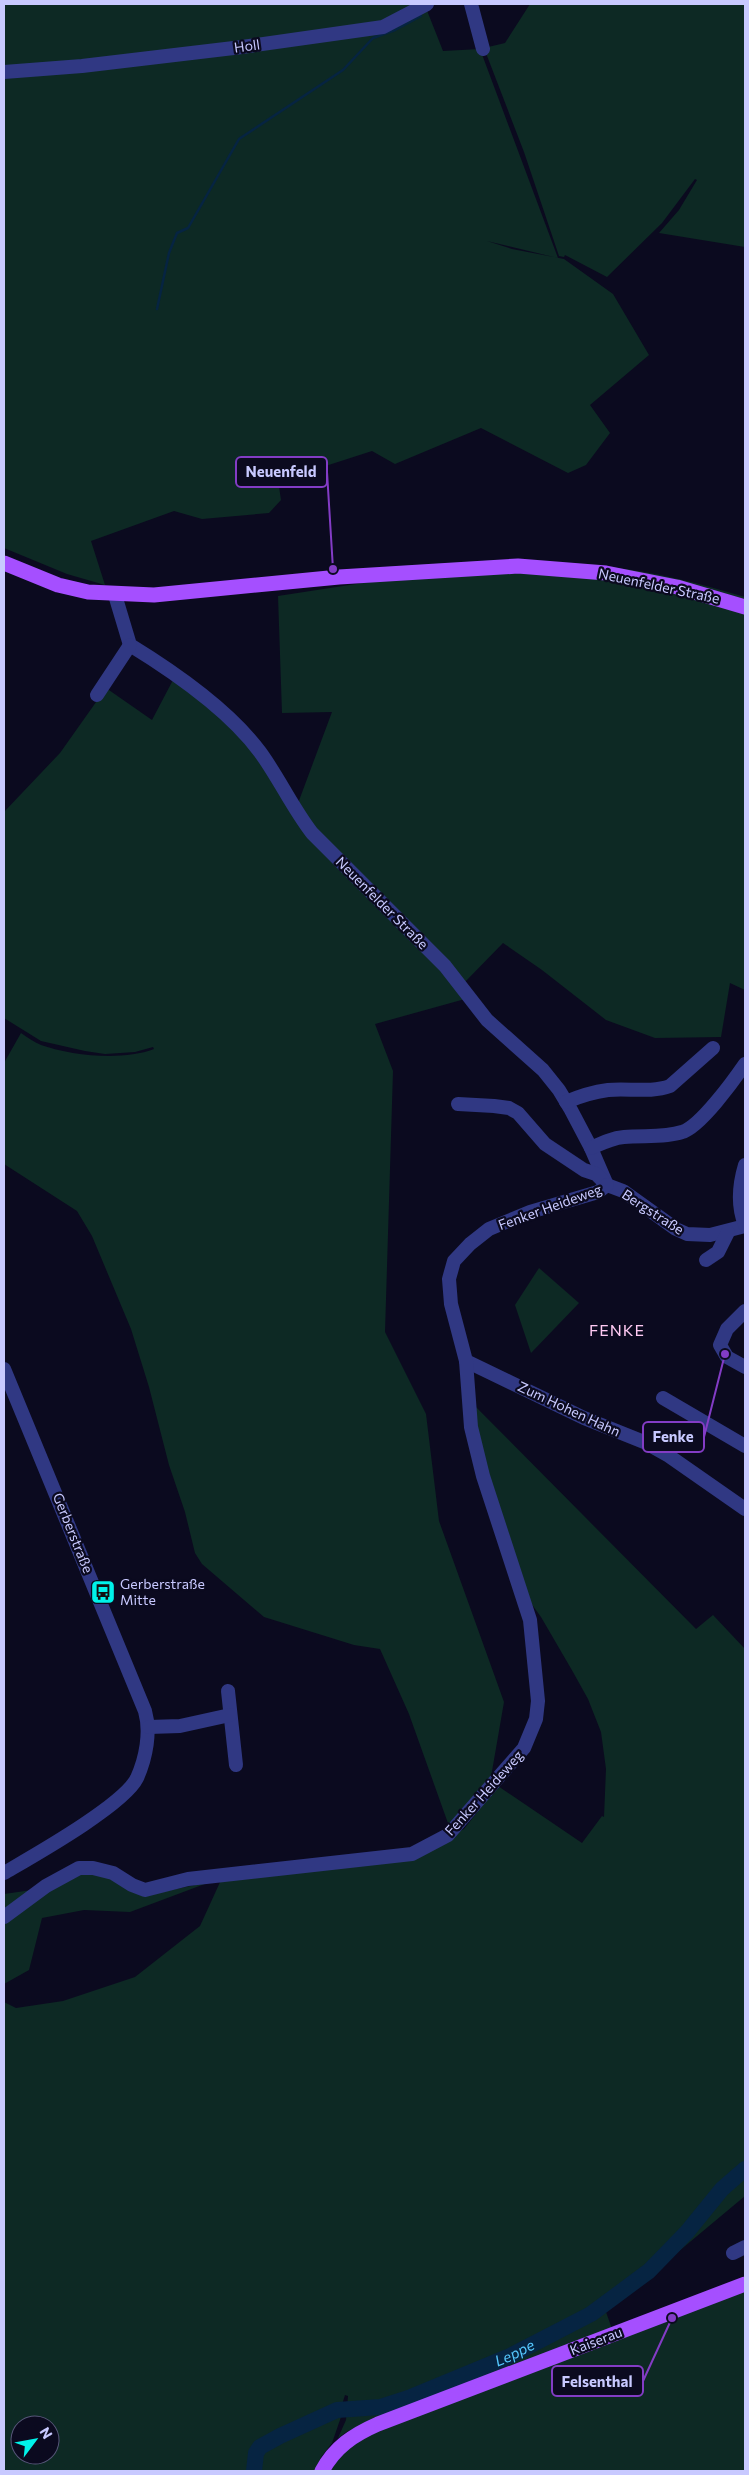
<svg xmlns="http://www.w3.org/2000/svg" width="749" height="2475" font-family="Commissioner,sans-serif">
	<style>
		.green { fill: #0d2924; fill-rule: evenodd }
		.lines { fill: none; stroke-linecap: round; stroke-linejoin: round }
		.stream { stroke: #062442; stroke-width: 2.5 }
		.river { stroke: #062442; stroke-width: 16 }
		.minor { stroke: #303883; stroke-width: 14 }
		.major { stroke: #a54fff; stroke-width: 15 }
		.labels { text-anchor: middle; stroke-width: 4.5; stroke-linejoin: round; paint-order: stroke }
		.street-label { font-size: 14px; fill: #c8c9ff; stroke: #0b0a1f }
		.poi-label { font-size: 14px; fill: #c8c9ff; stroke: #0b0a1f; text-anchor: start }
		.water-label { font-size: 15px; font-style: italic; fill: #56c8ff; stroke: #0b0a1f }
		.quarter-label { font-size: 16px; letter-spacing: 1px; fill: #ffcaf3; stroke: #0b0a1f }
		.leader { fill: none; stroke: #833cc5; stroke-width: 2 }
		.callout-dot { fill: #833cc5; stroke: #0b0a1f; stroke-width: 2 }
		.callout { fill: #0b0a1f; stroke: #833cc5; stroke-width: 2 }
		.callout-label { font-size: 15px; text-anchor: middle; font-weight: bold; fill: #c8c9ff }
	</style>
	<rect width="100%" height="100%" fill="#0b0a1f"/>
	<g class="green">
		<polygon points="4,4 416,4 374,24 203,50 4,67"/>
		<polygon points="530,4 745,4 745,247 659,233 679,210 697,180 695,179 662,223 607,277 565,255 564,257 559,256 524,152 484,48 505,43"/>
		<polygon points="426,8 443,51 480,49 558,258 487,241 512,249 564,259 613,294 649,355 590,405 610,433 586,465 568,473 481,428 395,464 372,451 310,471 276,467 281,500 269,513 202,519 174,511 91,541 105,585 67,574 4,548 4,75 383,31"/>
		<path d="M498,560C536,562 573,564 610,567C656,572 701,584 745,597V599L676,581L385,567Z"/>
		<polygon points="535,572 605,577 666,590 745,614 745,990 730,983 721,1037 655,1038 606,1020 542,970 503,943 464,983 327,845 297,806 332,712 282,713 278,596 382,580"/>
		<path d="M173,680L231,724L258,755L299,823L441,965L465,999L375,1024L393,1071L385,1332L426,1414L439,1521L504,1702L491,1777L449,1826L409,1714L380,1649L354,1645L264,1617L202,1564L195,1553L185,1512L169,1465L149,1387L131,1329L92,1236L77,1211L4,1164V1063L21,1033C27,1037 34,1042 41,1045C72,1056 123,1061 154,1049L153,1047L135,1052L105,1054L85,1051L41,1041L4,1018V812L60,753L106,688L152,720Z"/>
		<polygon points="539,1268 579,1303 531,1353 515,1305"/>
		<path d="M471,1402L696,1629L713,1615L745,1649V2196L606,2312L612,2329L348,2431L338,2438L346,2420L348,2396L345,2395L341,2408V2417L332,2443L321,2457L315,2471H4V2002L16,2008L63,2001L135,1977L200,1926L221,1880L412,1857L464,1829L498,1786L582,1843L602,1816L604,1817L606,1769L601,1732L588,1699L573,1672L541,1617L525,1595L502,1530ZM20,2425H50V2455H20Z"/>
		<polygon points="75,1874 104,1875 142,1896 210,1882 130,1912 84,1910 42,1918 29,1970 4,1984 4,1921"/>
		<polygon points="32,1890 4,1911 4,1894"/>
		<path d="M745,2291V2471H331C343,2449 359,2440 380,2428Z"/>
	</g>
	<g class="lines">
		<polyline class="stream" points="157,309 169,253 177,233 188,228 239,139 343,70 373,38 395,30 421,16"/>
		<path class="river" id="s1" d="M254,2471L256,2453L260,2447L280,2436L337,2410L380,2407L411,2397L508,2357L591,2314L649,2271L687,2232L722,2189L745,2169"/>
		<g class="minor">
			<polyline points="471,4 483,49"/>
			<polyline points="4,72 82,66 242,47 383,27 427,4"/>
			<path d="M115,595L130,645C174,672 229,710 260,752C279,778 292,807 312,833L445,966L487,1020L543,1070L559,1090L571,1110L591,1148L607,1185"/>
			<polyline points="97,695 130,645"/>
			<path d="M566,1102C580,1096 593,1092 608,1090C628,1088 651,1093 670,1086L713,1048"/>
			<polyline points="458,1104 494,1106 509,1108 518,1113 545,1144 584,1170 596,1174 607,1185 623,1191 676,1229 687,1234 710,1235 745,1226"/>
			<path d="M591,1148C602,1143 612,1138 624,1137C643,1135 664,1138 682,1132C700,1127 734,1080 745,1064"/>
			<path d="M745,1165C739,1185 737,1205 745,1225"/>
			<polyline points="706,1260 718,1252 728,1232"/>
			<polyline points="745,1311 727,1329 720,1345 727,1357 745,1367"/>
			<polyline points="466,1361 584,1418 644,1442 669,1456 745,1509"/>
			<path d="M4,1369L145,1711C151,1732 146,1758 137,1778C124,1805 33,1856 4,1873"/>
			<polyline points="663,1398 745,1446"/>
			<polyline points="228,1691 236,1765"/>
			<polyline points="149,1727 180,1726 230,1715"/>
			<polyline points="4,1917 46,1886 79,1868 93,1868 113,1873 132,1885 145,1890 188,1879 412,1854 448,1835 524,1748 536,1719 538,1701 530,1620 483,1476 471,1427 466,1361 451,1304 449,1279 454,1261 470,1244 489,1229 530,1212 598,1192 607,1185"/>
			<polyline points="733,2253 745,2247"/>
		</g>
		<g class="major">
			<polyline points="4,563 58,585 88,592 154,595 339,577 518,566 606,573 677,587 745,607"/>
			<path d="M322,2471C335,2447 353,2435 378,2424L745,2284"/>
		</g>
	</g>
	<defs>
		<symbol id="bus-square" viewBox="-11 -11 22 22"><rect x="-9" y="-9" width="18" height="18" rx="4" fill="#00f3ea" stroke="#0b0a1f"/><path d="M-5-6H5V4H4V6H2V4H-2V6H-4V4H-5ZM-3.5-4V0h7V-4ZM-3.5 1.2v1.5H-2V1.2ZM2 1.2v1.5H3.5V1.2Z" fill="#111"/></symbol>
	</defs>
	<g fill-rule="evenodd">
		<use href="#bus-square" x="89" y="1578" width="28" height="28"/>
	</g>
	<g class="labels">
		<g class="street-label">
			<text transform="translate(247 46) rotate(-8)" y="5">Holl</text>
			<text transform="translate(659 586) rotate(12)" y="5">Neuenfelder Straße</text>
			<text transform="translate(382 903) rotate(45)" y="5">Neuenfelder Straße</text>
			<text transform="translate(550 1207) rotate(-20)" y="5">Fenker Heideweg</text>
			<text transform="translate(653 1212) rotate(33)" y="5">Bergstraße</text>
			<text transform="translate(569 1409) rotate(25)" y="5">Zum Hohen Hahn</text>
			<text transform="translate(73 1533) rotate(68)" y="5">Gerberstraße</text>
			<text transform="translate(484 1793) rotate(-48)" y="5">Fenker Heideweg</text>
			<text transform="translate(596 2341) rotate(-21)" y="5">Kaiserau</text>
		</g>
		<g class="poi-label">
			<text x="120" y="1589">Gerberstraße<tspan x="120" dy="16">Mitte</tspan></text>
		</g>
		<g class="water-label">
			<text dy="5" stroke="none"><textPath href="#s1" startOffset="299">Leppe</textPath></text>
		</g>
		<g class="quarter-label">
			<text x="617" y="1336">FENKE</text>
		</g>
	</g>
	<path class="leader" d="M333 569L327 472M725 1354L704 1437M672 2318L643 2381"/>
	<g class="callout-dot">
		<circle cx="333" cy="569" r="5"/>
		<circle cx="725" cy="1354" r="5"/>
		<circle cx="672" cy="2318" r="5"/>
	</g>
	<g class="callout">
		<rect x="236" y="457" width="91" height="30" rx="5"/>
		<rect x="643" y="1422" width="61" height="30" rx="5"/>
		<rect x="552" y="2366" width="91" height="30" rx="5"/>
	</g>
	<g class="callout-label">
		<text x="281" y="477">Neuenfeld</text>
		<text x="673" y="1442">Fenke</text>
		<text x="597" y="2387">Felsenthal</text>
	</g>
	<rect width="749" height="2475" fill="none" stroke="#c8c9ff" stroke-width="10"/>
	<g transform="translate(35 2440) rotate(58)"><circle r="24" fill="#0b0a1f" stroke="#575679"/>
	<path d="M0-4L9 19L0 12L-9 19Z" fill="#00f3ea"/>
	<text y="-8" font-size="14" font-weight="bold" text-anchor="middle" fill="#c8c9ff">N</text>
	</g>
</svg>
